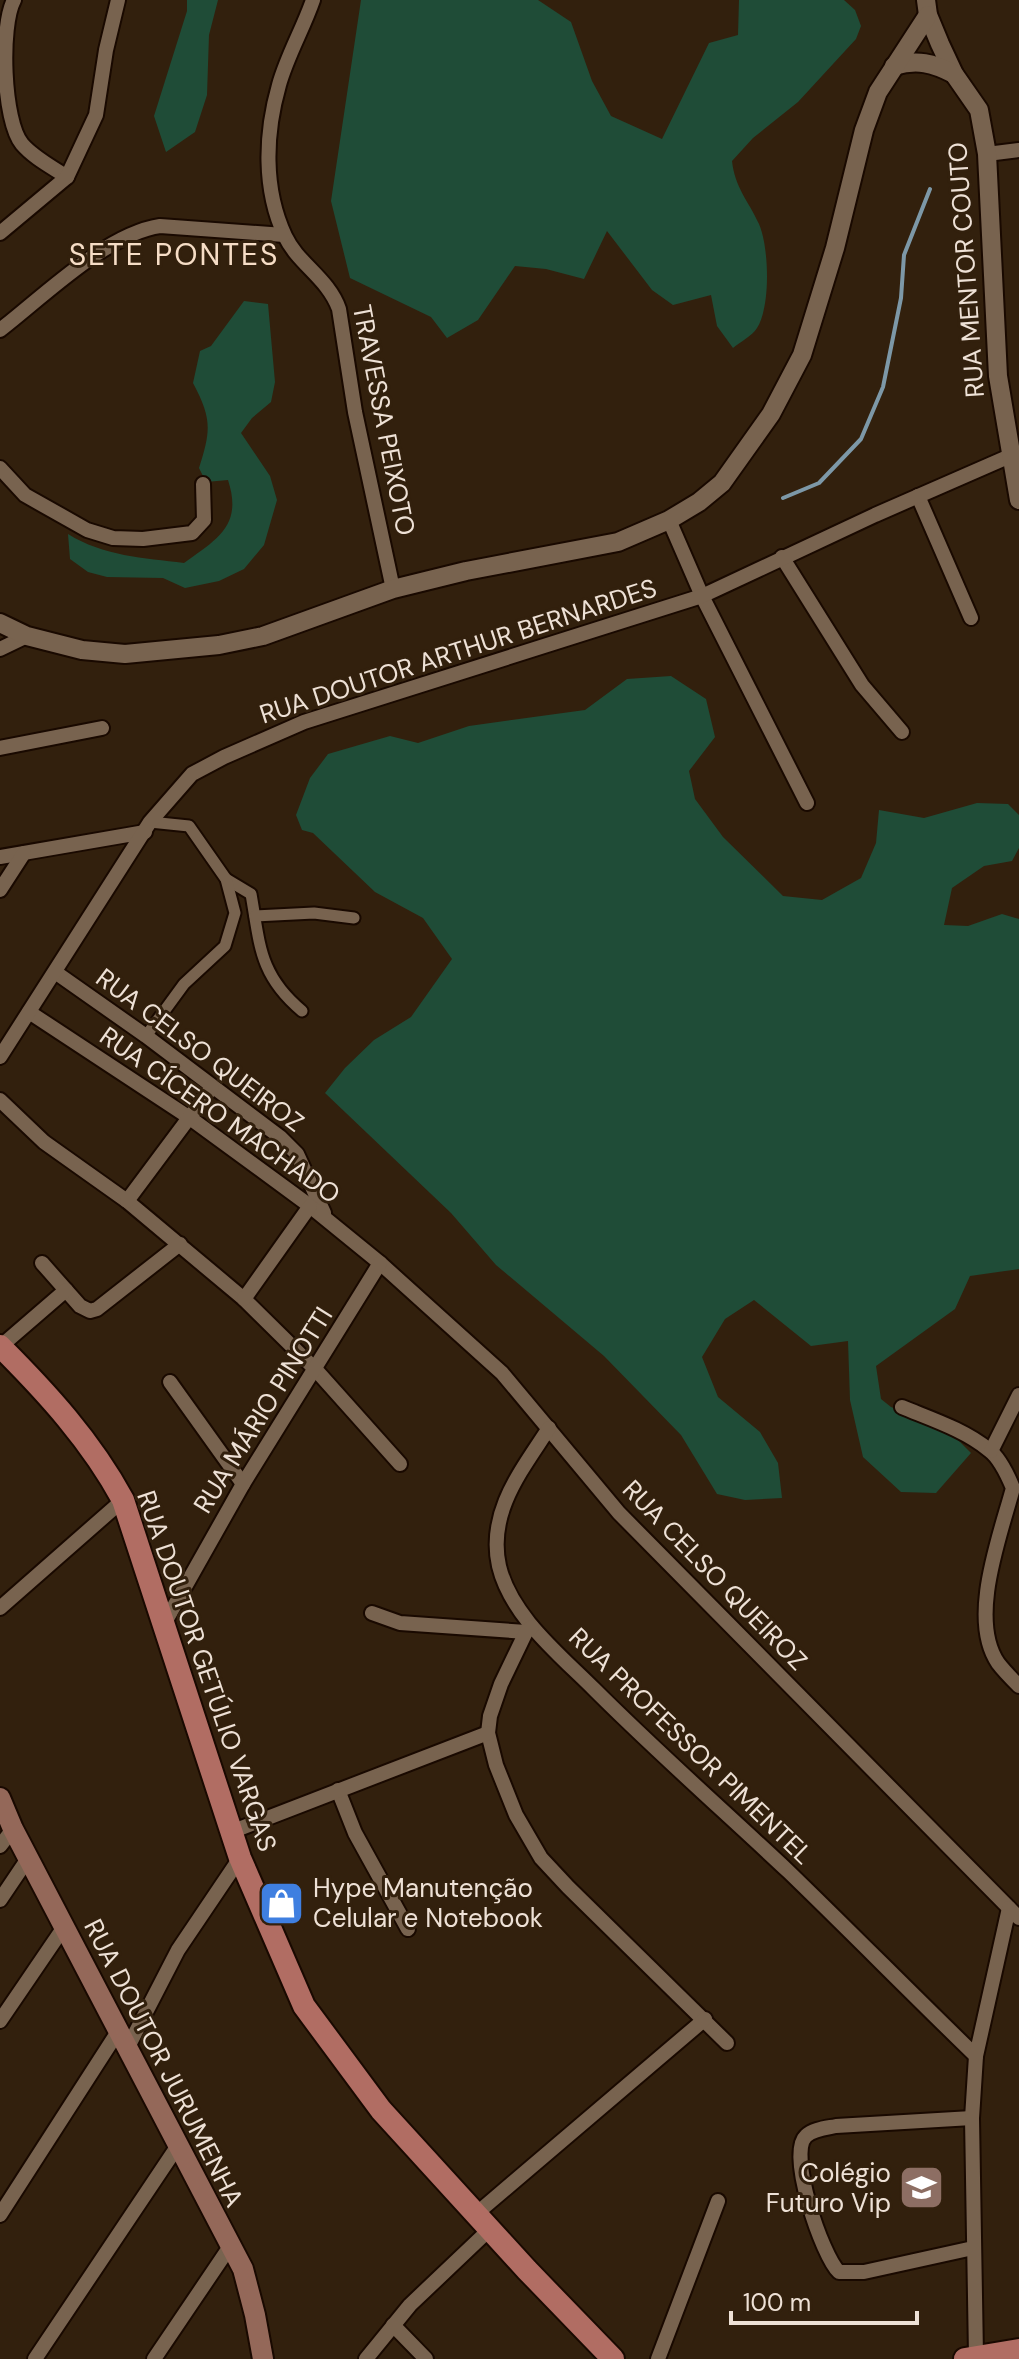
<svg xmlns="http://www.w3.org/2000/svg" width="1019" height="2359" font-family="'DM Sans',sans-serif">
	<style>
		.green { fill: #1f4c37 }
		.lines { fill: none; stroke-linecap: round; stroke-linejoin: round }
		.stream { stroke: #7d98a7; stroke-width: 4 }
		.pedestrian-casing { stroke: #190900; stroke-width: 15 }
		.minor-casing { stroke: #190900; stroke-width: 18 }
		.tertiary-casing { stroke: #190900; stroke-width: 22 }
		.secondary-casing { stroke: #190900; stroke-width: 24 }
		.primary-casing { stroke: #190900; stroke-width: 26 }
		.pedestrian { stroke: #78634f; stroke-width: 11 }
		.minor { stroke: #78634f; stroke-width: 14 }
		.tertiary { stroke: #78634f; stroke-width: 18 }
		.secondary { stroke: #946859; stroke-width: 20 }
		.primary { stroke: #b16d63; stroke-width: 22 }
		.labels { text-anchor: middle; stroke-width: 6; stroke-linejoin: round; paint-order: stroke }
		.street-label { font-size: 26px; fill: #eee1d6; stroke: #32200d }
		.poi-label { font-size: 26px; fill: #eee1d6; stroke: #32200d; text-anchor: start }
		.quarter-label { font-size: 30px; letter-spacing: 2px; fill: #f6ddc6; stroke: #32200d }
	</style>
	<rect width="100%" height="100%" fill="#32200d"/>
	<g class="green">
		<polygon points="187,0 218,0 209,35 207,95 195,132 166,152 154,116 187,11"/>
		<path d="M361,0H538L571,22L592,81L611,116L662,139L709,43L738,35L739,0H844L855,10L861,26L856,39L798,102L753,138L732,161C735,188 748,200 759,224C769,247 771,306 757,328C752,336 740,342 733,348L717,326L711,295L673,305L652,290L607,231L584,279L546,269L515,266L478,320L447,338L431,317L350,278L331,201Z"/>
		<path d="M244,301L268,304L275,382L271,402L252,418L241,433L270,476L277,500L264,545L244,569L219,581L185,588L163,578L107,577L88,572L70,559L68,534C103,556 144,558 184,563C217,539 243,526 228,480L206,482L199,468C211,430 212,419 193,383L200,351L211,346Z"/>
		<polygon points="671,676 706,699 715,737 689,771 695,799 723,837 783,896 822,900 861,878 876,843 879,810 924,818 977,803 1008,804 1019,815 1019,848 1012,861 984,866 952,888 944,925 968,926 1002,914 1019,919 1019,1269 970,1276 955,1309 876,1366 881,1399 891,1407 947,1429 971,1453 936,1493 901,1492 863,1457 850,1400 848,1341 811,1346 754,1300 725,1319 702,1357 718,1397 760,1432 778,1463 782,1498 745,1500 717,1494 681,1435 604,1356 496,1265 451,1213 325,1093 345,1068 374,1040 411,1017 452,959 423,918 375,892 313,833 302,830 296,815 310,778 328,754 390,736 418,743 469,726 585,710 627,679"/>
	</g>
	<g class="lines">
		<polyline class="stream" points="783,498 819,483 861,439 883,387 901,298 904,255 930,189"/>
		<defs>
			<g id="pedestrian">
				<path d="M226,879L251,894C260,945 259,975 302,1011"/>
				<polyline points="255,916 314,913 354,918"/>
				<polyline points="146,1036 184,984 225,946 235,913 226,879 189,826 150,822"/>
			</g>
			<g id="minor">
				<path d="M14,0C0,26 3,121 22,144C34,158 52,167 67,177"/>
				<path d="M313,0C303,29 287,56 279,85C265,134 263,189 285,236C298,264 328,278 339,309L355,412L393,589"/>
				<polyline points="987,154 1019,150"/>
				<polyline points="0,233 67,177 96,115 106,50 118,0"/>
				<path d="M0,330C43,297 106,234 160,226L284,235"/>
				<polyline points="0,468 25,495 87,530 113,538 143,539 192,533 204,520 203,484"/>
				<polyline points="918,496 971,618"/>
				<polyline points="669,520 702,596 807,803"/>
				<polyline points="782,557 862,685 902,732"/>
				<polyline points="0,649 27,636"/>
				<polyline points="0,748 102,728"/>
				<polyline points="0,857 145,832"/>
				<polyline points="0,890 24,853"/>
				<polyline points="55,972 146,1036 280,1137 297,1154 324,1213"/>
				<polyline points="29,1012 190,1118 310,1206 380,1263 502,1373 619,1513 1019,1918"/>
				<polyline points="0,1057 150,822 192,774 224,757 304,722 702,596 875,515 1010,456"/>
				<polyline points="0,1100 44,1142 127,1201 244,1299 316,1370 400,1464"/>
				<polyline points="127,1201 212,1087"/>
				<polyline points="42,1263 80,1306 90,1311 97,1309 180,1244"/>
				<polyline points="244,1299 310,1206"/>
				<polyline points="0,1347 66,1290"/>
				<polyline points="170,1382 243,1484"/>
				<path d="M902,1407C931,1419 965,1430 989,1450C1000,1458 1008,1476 1013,1488C1000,1536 968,1619 998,1663C1004,1671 1012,1679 1019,1686"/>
				<path d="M549,1428C522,1470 487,1512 499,1566C511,1616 559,1654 594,1689C657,1752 724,1811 789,1872C852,1933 913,1995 976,2056"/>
				<polyline points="991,1451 1019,1395"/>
				<polyline points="0,1608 123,1500"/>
				<polyline points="372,1613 400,1623 526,1632"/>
				<polyline points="164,1624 243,1484 380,1263"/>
				<polyline points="532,1627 526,1632 501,1684 490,1716 488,1733 496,1765 516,1815 541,1858 568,1887 727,2043"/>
				<polyline points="338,1790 355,1833 408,1929"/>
				<polyline points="231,1832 488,1733"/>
				<polyline points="0,1846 13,1829"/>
				<polyline points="0,1900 29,1857"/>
				<polyline points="0,2021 64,1927"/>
				<polyline points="128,2047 178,1950 240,1858"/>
				<path d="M972,2118L836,2126C826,2128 813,2129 806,2136C787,2153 822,2256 839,2272H864L973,2248"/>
				<polyline points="476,2214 705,2019"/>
				<polyline points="0,2215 119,2030"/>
				<polyline points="393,2325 426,2359"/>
				<polyline points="976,2356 972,2118 976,2056 1009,1908"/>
				<polyline points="35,2359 177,2147"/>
				<polyline points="154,2359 231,2245"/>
				<polyline points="366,2359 410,2305 490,2229"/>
				<polyline points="658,2359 718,2201"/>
			</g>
			<g id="tertiary">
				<polyline points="926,0 928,15 940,44 954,74 979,110 987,154 998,376 1019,500"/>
				<path d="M894,66C917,59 933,63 954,74"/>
				<polyline points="0,623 27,636 82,650 125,654 219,645 263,636 393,589 466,571 618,542 669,520 699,502 722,483 771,414 802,355 835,248 864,130 878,92 928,15"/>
			</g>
			<polyline id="secondary" points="0,1798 13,1829 243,2269 255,2315 263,2359"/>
			<g id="primary">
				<path d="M0,1346C47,1393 91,1441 123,1500L240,1858L304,2006L381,2110L527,2270L613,2359"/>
				<polyline points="965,2359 1019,2350"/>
			</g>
		</defs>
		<use href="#pedestrian" class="pedestrian-casing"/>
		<use href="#minor" class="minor-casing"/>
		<use href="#tertiary" class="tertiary-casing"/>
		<use href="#secondary" class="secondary-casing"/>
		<use href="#primary" class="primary-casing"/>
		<use href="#pedestrian" class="pedestrian"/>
		<use href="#minor" class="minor"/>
		<use href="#tertiary" class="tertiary"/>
		<use href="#secondary" class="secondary"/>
		<use href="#primary" class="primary"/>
	</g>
	<defs>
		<symbol id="shop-square" viewBox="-11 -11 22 22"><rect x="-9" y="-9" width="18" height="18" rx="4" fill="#3f7fe0" stroke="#32200d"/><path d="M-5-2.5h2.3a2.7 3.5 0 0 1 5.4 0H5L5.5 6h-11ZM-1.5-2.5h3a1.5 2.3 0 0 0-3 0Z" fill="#fff"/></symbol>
		<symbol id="school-square" viewBox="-11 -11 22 22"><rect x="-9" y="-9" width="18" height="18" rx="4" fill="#8d6e63" stroke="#32200d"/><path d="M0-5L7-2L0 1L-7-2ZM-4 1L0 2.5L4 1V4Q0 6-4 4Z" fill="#fff"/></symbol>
	</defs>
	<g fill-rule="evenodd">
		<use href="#shop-square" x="256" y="1878" width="51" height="51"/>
		<use href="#school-square" x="896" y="2162" width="51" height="51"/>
	</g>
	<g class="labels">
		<g class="street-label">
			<text transform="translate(966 270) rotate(-94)" y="9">RUA MENTOR COUTO</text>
			<text transform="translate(384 420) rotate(79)" y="9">TRAVESSA PEIXOTO</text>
			<text transform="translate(458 651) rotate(-18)" y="9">RUA DOUTOR ARTHUR BERNARDES</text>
			<text transform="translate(200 1050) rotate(37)" y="9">RUA CELSO QUEIROZ</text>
			<text transform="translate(220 1115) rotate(35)" y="9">RUA CÍCERO MACHADO</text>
			<text transform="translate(263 1410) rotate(-58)" y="9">RUA MÁRIO PINOTTI</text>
			<text transform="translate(715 1575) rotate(46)" y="9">RUA CELSO QUEIROZ</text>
			<text transform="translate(207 1671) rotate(71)" y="9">RUA DOUTOR GETÚLIO VARGAS</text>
			<text transform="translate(691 1746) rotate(44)" y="9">RUA PROFESSOR PIMENTEL</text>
			<text transform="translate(164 2063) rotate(63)" y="9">RUA DOUTOR JURUMENHA</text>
		</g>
		<g class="poi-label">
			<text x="313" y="1897">Hype Manutenção<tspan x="313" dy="30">Celular e Notebook</tspan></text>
			<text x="891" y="2182" text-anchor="end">Colégio<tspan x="891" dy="30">Futuro Vip</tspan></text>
		</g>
		<g class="quarter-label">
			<text x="174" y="265">SETE PONTES</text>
		</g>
	</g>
	<path d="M731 2311v12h186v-12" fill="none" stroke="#eee1d6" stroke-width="4"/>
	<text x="743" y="2311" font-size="24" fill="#eee1d6" stroke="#32200d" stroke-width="6" paint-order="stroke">100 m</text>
</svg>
